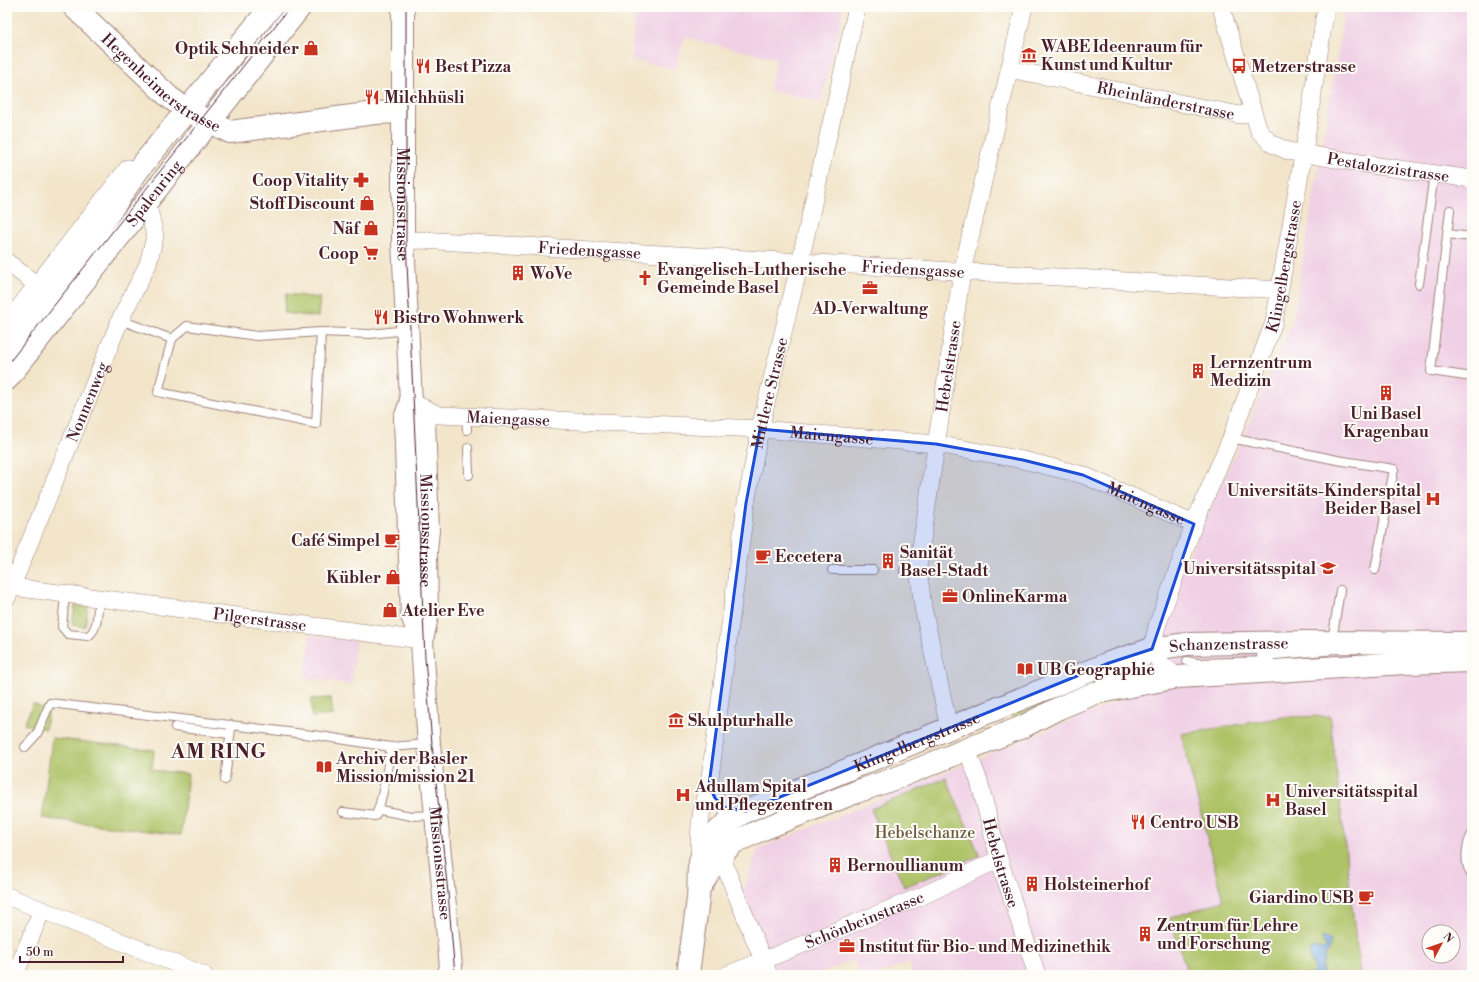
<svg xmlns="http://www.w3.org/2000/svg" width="1479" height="982" font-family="'Libre Bodoni',serif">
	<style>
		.built { fill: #f0d0e5; fill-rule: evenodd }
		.green { fill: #aec266; stroke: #7c7048 }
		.water { fill: #6ca4db; stroke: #5b6283 }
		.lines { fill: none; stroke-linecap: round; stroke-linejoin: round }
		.lane-casing { stroke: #9e827a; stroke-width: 10 }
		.street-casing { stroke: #9e827a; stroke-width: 18 }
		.secondary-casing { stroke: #9e827a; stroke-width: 24 }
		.primary-casing { stroke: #9e827a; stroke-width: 24 }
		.lane { stroke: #fff; stroke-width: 8 }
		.street { stroke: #fff; stroke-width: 17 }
		.secondary { stroke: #fff; stroke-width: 22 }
		.primary { stroke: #fff; stroke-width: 22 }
		.tram { stroke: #4a1f2b; stroke-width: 1 }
		.marked { fill: #1d4ed8; fill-opacity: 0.2; stroke: #1d4ed8; stroke-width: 3; stroke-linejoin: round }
		.labels { text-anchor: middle; stroke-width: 4; stroke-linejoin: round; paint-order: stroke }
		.poi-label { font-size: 16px; font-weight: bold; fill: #4a1f2b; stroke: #fdfcf7; text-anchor: start }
		.street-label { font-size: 16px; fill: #4a1f2b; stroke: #fdfcf7 }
		.park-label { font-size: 16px; fill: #6d5840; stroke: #fdfcf7 }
		.district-label { font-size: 20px; font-weight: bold; letter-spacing: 1px; fill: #4a1f2b; stroke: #fdfcf7 }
	</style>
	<rect width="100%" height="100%" fill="#fdfcf7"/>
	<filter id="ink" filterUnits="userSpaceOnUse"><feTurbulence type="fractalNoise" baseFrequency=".025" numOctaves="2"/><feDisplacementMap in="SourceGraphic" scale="8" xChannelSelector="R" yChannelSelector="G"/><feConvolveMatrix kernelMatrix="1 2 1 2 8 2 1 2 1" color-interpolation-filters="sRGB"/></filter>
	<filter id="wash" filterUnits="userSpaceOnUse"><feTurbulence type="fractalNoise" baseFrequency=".012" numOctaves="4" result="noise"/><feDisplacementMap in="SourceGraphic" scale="16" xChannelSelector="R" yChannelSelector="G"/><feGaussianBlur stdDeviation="0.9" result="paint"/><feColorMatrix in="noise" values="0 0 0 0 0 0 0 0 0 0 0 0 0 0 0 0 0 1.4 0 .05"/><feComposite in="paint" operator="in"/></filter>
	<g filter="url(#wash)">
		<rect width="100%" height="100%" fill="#f2e5ca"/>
		<g class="built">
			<polygon points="635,7 844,7 821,102 769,90 776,59 684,37 676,69 631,60"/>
			<path d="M1345,7H1472V975H913L909,962L879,975H860L853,960L817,975H777L742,893L758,849L1123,699L1243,437L1293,320ZM1429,932H1453V956H1429Z"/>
			<polygon points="310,635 356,641 351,684 305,678"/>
		</g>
		<g class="green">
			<polygon points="286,294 320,298 318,317 284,313"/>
			<polygon points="75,605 88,607 85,627 72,625"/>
			<polygon points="1114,673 1053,701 1015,724 1010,711"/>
			<polygon points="331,698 333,715 312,717 311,699"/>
			<polygon points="33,704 49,710 45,729 24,724"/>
			<polygon points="1330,716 1360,975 1188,975 1170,918 1223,901 1181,734 1284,717"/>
			<polygon points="52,738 154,750 152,770 188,774 181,835 42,818"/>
			<polygon points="946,778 980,856 904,887 871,809"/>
		</g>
		<path class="water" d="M1322,937L1331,941L1328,952L1325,954V960L1322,964L1323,975H1308L1313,973L1315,969C1311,960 1307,956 1313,947L1323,949L1327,947L1322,941Z"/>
	</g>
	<g filter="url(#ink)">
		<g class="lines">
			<defs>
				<g id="lane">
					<polyline points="1450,210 1431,371 1472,377"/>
					<polyline points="1447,234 1472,237"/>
					<polyline points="1419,284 1434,174"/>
					<polyline points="120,320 172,339 187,326 257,336 321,332"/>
					<polyline points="172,339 158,392 316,424 321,332 370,334 407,330"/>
					<polyline points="466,416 467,430"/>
					<polyline points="1231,438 1337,460 1394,469 1375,570"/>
					<polyline points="468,448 469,475"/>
					<polyline points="832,570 873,570"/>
					<polyline points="904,571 918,570"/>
					<path d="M65,594L62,627L68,634L88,636C99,629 97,610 99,598"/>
					<polyline points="1332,641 1340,590"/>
					<polyline points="1261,656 1327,651"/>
					<polyline points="1187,661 1197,663 1270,661"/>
					<polyline points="175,727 230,734"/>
					<polyline points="25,747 37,734 50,703 320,736 391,747 428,744"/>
					<polyline points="225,780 231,729"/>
					<polyline points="380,810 411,816 434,815"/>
					<path d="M343,812L375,816C382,807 388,762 391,747"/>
					<path d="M1472,834C1465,847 1464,864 1472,876"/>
				</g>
				<g id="street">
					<path id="s1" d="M1221,7L1259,131L1272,144L1288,151L1378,166L1472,179"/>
					<path id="s2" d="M1009,69L1240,115L1253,112"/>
					<path id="s3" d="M403,241L421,240L1280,290"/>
					<polyline points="7,262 37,285"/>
					<polyline points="7,323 128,168"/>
					<path id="s4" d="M413,403L439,415L760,429L936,444L1023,460L1083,475L1194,524"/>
					<path id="s5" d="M12,587L422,640"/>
					<path id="s6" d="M7,598L120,320L148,264L155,236L150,214L144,205"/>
					<polyline points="1152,649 1160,663 1178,677"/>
					<path id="s7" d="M1100,689L1136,666L1152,649L1157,626L1194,524L1231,438L1274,322L1305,145L1326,7"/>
					<path id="s8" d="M949,728L923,607L918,567L962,272L1024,7"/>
					<path id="s9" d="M967,750L979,781L999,859L1037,975"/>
					<path d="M709,785C716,805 725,810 746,811"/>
					<polyline points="722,844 722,854 726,869 769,975"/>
					<path id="s10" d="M700,859C698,835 700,808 709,785L746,503L760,429L800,262L857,7"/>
					<polyline points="7,896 204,975"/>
					<polyline points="15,975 42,910"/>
					<path id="s11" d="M727,975L922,896L999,859"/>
				</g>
				<g id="secondary">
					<path id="s12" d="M74,7L169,97L188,111L230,132L375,113L403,112"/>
					<path id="s13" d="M403,7V241L411,402L405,418L412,616L422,640"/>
					<path id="s14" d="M411,402L420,412L424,420L428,531L426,550L427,617L422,640L423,658L429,744L451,967L448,975"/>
					<polyline points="702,884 715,862 733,843 763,829 856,792 899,777 1022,727 1059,708 1095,693 1178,677 1405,663 1472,661"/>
					<path id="s15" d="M688,975C691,949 695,924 698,898C699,888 698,878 699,868C702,840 724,823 746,811L1109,663L1152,649L1187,644L1308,642L1472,643"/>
				</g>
				<g id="primary">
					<polyline points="7,346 98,229 138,170 271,7"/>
					<path id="s16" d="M7,379L300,7"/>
				</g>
			</defs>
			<use href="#lane" class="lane-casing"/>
			<use href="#street" class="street-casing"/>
			<use href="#secondary" class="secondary-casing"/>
			<use href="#primary" class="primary-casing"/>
			<use href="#lane" class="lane"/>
			<use href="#street" class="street"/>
			<use href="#secondary" class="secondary"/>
			<use href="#primary" class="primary"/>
			<g class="tram">
				<polyline points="406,7 406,241 425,658 432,744 448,893 455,975"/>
				<polyline points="7,365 290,7"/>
			</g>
		</g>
	</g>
	<path class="marked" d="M760,429L936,444L1023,460L1083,475L1194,524L1152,649L1109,663L746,811L726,808L715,798L709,785L746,503Z"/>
	<defs>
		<symbol id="shop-bare" viewBox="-9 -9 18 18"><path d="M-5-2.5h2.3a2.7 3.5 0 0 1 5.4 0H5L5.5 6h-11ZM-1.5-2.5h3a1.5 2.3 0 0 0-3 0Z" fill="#c8321e" stroke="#fdfcf7" stroke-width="2.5" paint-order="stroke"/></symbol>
		<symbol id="museum-bare" viewBox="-9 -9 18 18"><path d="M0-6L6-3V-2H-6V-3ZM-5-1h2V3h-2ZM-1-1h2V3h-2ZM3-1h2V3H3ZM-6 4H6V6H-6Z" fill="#c8321e" stroke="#fdfcf7" stroke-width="2.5" paint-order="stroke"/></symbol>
		<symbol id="restaurant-bare" viewBox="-9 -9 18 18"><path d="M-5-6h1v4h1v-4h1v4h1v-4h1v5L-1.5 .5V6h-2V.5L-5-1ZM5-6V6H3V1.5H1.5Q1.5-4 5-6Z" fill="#c8321e" stroke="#fdfcf7" stroke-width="2.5" paint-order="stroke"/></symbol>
		<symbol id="bus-bare" viewBox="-9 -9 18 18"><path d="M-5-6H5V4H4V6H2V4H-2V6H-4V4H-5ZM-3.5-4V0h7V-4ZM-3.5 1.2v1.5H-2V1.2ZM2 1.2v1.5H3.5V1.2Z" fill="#c8321e" stroke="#fdfcf7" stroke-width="2.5" paint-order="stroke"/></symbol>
		<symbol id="pharmacy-bare" viewBox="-9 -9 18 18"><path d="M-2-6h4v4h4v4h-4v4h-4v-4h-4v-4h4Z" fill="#c8321e" stroke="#fdfcf7" stroke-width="2.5" paint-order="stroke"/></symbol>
		<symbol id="supermarket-bare" viewBox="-9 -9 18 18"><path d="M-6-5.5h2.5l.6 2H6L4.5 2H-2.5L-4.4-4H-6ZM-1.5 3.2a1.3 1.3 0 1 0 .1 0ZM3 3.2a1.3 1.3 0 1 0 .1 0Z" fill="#c8321e" stroke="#fdfcf7" stroke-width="2.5" paint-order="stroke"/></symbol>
		<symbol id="building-bare" viewBox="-9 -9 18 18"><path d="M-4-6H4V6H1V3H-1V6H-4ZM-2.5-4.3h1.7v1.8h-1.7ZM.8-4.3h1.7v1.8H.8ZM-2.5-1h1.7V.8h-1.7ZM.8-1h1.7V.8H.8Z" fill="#c8321e" stroke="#fdfcf7" stroke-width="2.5" paint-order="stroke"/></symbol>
		<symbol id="church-bare" viewBox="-9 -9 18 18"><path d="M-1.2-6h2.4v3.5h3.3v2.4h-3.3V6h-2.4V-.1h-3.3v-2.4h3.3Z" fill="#c8321e" stroke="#fdfcf7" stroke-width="2.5" paint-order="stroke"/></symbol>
		<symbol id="office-bare" viewBox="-9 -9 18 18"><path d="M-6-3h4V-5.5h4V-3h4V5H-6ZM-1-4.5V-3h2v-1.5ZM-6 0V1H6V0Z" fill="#c8321e" stroke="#fdfcf7" stroke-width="2.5" paint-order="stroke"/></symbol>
		<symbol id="hospital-bare" viewBox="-9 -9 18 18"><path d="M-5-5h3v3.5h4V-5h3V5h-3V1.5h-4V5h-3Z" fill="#c8321e" stroke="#fdfcf7" stroke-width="2.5" paint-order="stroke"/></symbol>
		<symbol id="cafe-bare" viewBox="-9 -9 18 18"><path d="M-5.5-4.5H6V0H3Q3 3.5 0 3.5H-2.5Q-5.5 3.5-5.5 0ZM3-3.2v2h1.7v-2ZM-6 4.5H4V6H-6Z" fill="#c8321e" stroke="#fdfcf7" stroke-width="2.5" paint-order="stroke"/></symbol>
		<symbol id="university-bare" viewBox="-9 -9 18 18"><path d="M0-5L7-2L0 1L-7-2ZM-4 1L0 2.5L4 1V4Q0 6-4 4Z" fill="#c8321e" stroke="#fdfcf7" stroke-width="2.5" paint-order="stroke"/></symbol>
		<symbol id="library-bare" viewBox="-9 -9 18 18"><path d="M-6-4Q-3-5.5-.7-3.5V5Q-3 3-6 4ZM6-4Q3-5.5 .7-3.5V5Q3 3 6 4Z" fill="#c8321e" stroke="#fdfcf7" stroke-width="2.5" paint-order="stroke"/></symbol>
	</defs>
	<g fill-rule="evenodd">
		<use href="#shop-bare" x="300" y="37" width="22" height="22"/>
		<use href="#museum-bare" x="1018" y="44" width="22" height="22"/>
		<use href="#restaurant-bare" x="412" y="55" width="22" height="22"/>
		<use href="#bus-bare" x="1228" y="55" width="22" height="22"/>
		<use href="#restaurant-bare" x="361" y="86" width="22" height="22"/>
		<use href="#pharmacy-bare" x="350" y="169" width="22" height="22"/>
		<use href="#shop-bare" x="356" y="192" width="22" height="22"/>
		<use href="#shop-bare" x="360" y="217" width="22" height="22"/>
		<use href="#supermarket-bare" x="360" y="242" width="22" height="22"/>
		<use href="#building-bare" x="507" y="262" width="22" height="22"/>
		<use href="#church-bare" x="634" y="267" width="22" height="22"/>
		<use href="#office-bare" x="859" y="277" width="22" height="22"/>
		<use href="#restaurant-bare" x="370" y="306" width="22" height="22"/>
		<use href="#building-bare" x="1187" y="360" width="22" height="22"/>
		<use href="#building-bare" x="1375" y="382" width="22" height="22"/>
		<use href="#hospital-bare" x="1422" y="488" width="22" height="22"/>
		<use href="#cafe-bare" x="381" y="529" width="22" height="22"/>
		<use href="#cafe-bare" x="752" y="545" width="22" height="22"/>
		<use href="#building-bare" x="877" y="550" width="22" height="22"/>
		<use href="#university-bare" x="1317" y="557" width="22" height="22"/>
		<use href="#shop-bare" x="382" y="566" width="22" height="22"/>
		<use href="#office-bare" x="939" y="585" width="22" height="22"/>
		<use href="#shop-bare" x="379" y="599" width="22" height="22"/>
		<use href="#library-bare" x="1014" y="658" width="22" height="22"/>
		<use href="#museum-bare" x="665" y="709" width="22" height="22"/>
		<use href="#library-bare" x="313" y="756" width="22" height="22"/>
		<use href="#hospital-bare" x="672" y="784" width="22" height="22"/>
		<use href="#hospital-bare" x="1262" y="789" width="22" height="22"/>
		<use href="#restaurant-bare" x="1127" y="811" width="22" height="22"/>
		<use href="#building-bare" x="824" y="854" width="22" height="22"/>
		<use href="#building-bare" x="1021" y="873" width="22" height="22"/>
		<use href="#cafe-bare" x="1355" y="886" width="22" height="22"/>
		<use href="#building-bare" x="1134" y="923" width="22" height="22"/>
		<use href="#office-bare" x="836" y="935" width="22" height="22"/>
	</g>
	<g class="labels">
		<g class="poi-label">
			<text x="1041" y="52">WABE Ideenraum für<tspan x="1041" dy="18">Kunst und Kultur</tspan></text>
			<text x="299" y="54" text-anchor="end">Optik Schneider</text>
			<text x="435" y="72">Best Pizza</text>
			<text x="1251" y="72">Metzerstrasse</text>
			<text x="384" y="103">Milchhüsli</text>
			<text x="349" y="186" text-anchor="end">Coop Vitality</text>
			<text x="355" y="209" text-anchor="end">Stoff Discount</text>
			<text x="359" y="234" text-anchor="end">Näf</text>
			<text x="359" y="259" text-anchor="end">Coop</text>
			<text x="657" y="275">Evangelisch-Lutherische<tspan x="657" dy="18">Gemeinde Basel</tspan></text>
			<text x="530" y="279">WoVe</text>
			<text x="870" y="314" text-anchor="middle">AD-Verwaltung</text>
			<text x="393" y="323">Bistro Wohnwerk</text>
			<text x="1210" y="368">Lernzentrum<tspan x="1210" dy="18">Medizin</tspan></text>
			<text x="1386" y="419" text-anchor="middle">Uni Basel<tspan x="1386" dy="18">Kragenbau</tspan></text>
			<text x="1421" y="496" text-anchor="end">Universitäts-Kinderspital<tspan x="1421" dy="18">Beider Basel</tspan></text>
			<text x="380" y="546" text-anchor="end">Café Simpel</text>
			<text x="900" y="558">Sanität<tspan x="900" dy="18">Basel-Stadt</tspan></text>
			<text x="775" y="562">Eccetera</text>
			<text x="1316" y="574" text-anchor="end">Universitätsspital</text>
			<text x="381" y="583" text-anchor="end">Kübler</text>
			<text x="962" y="602">OnlineKarma</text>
			<text x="402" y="616">Atelier Eve</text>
			<text x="1037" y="675">UB Geographie</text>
			<text x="688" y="726">Skulpturhalle</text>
			<text x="336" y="764">Archiv der Basler<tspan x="336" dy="18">Mission/mission 21</tspan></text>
			<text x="695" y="792">Adullam Spital<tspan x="695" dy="18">und Pflegezentren</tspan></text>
			<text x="1285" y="797">Universitätsspital<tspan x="1285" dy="18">Basel</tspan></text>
			<text x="1150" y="828">Centro USB</text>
			<text x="847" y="871">Bernoullianum</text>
			<text x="1044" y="890">Holsteinerhof</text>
			<text x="1354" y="903" text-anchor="end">Giardino USB</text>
			<text x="1157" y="931">Zentrum für Lehre<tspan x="1157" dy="18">und Forschung</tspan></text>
			<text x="859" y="952">Institut für Bio- und Medizinethik</text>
		</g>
		<g class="street-label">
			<text dy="6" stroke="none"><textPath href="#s12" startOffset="116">Hegenheimerstrasse</textPath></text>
			<text dy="6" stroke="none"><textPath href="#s2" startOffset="160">Rheinländerstrasse</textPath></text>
			<text dy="6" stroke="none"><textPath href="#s1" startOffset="267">Pestalozzistrasse</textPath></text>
			<text dy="6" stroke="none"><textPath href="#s16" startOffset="237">Spalenring</textPath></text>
			<text dy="6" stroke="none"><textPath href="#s13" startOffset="197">Missionsstrasse</textPath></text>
			<text dy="6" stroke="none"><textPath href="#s3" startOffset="187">Friedensgasse</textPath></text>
			<text dy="6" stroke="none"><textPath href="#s7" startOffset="472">Klingelbergstrasse</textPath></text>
			<text dy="6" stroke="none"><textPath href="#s3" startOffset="511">Friedensgasse</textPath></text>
			<text dy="6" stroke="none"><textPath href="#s8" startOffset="367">Hebelstrasse</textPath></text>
			<text dy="6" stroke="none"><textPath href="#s10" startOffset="472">Mittlere Strasse</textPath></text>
			<text dy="6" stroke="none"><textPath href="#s6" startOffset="212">Nonnenweg</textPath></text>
			<text dy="6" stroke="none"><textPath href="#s4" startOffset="98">Maiengasse</textPath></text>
			<text dy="6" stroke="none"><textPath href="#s4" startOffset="422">Maiengasse</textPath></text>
			<text dy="6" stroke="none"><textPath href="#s4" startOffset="746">Maiengasse</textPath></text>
			<text dy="6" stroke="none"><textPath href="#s14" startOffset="133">Missionsstrasse</textPath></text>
			<text dy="6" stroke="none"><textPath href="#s5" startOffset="250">Pilgerstrasse</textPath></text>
			<text dy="6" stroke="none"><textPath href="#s15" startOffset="699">Schanzenstrasse</textPath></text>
			<text dy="6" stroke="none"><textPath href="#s15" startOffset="369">Klingelbergstrasse</textPath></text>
			<text dy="6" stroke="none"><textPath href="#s9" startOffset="118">Hebelstrasse</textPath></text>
			<text dy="6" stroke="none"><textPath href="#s14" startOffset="467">Missionsstrasse</textPath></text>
			<text dy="6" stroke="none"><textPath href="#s11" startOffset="148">Schönbeinstrasse</textPath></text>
		</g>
		<g class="park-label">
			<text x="925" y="838">Hebelschanze</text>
		</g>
		<g class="district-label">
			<text x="219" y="758">AM RING</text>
		</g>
	</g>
	<rect width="1479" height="982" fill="none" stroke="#fdfcf7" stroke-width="24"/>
	<g transform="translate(1441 944) rotate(49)"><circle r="19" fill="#fdfcf7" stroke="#b5a4a5"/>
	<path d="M0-3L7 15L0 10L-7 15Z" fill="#c8321e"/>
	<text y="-6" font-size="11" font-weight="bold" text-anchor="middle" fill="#4a1f2b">N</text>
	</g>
	<path d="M20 956v6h103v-6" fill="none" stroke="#4a1f2b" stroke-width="2"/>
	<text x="26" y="956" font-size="12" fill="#4a1f2b" stroke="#fdfcf7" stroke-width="3" paint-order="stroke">50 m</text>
</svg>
